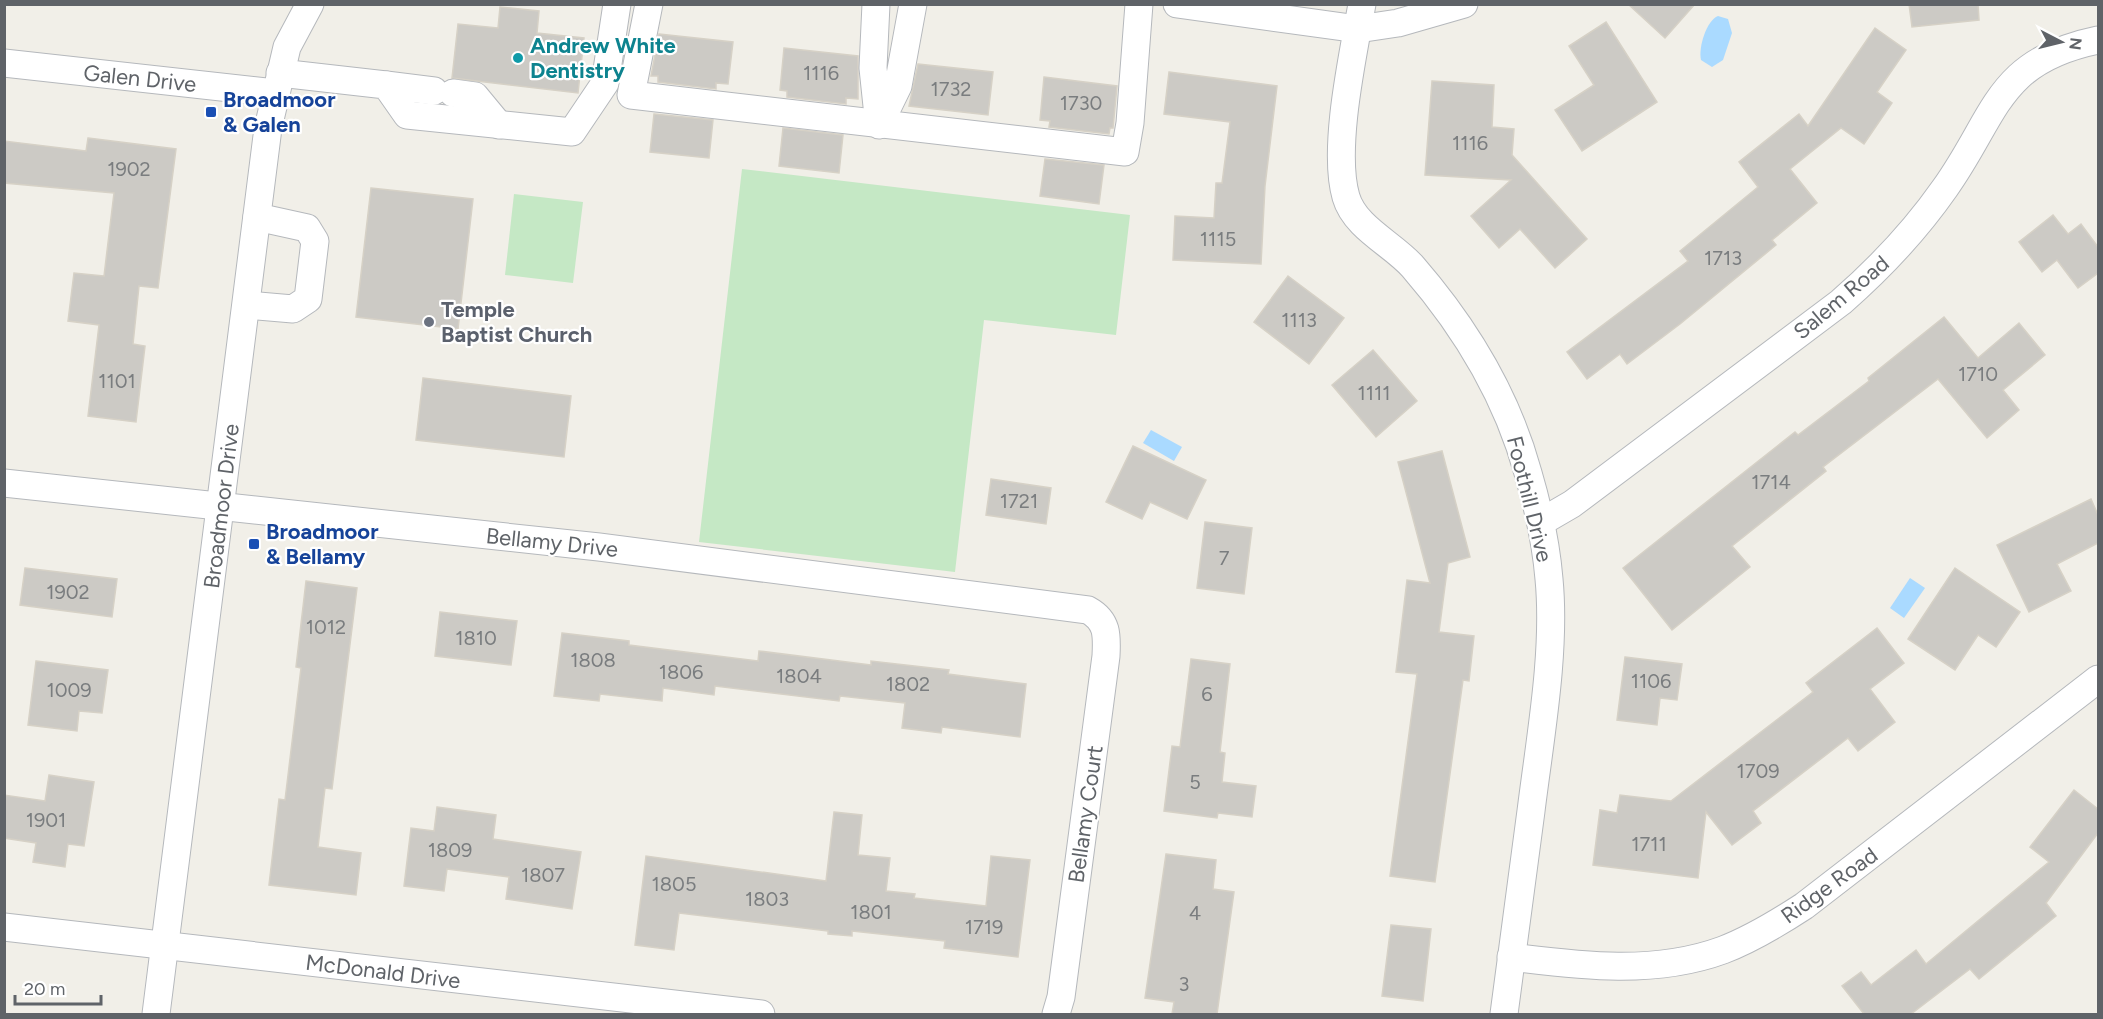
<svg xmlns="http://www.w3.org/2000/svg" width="2103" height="1019" font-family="Figtree,sans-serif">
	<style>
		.green { fill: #c5e8c5 }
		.water { fill: #aadaff }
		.building { fill: #cccac5; stroke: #d6d1c6; stroke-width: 1.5 }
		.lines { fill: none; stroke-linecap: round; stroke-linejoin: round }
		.minor-casing { stroke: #b5b8bc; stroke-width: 29 }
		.minor { stroke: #fff; stroke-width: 27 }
		.culture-dot { fill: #0f9aa8; stroke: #fff; stroke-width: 2 }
		.transit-dot { fill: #1a4fb4; stroke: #fff; stroke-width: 2 }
		.worship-dot { fill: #6b7280; stroke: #fff; stroke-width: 2 }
		.labels { text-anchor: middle; stroke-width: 4.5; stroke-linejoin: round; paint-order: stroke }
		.number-label { font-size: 20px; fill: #7a7d7f }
		.culture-label { font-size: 22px; font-weight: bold; fill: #0d838f; stroke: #fff; text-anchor: start }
		.street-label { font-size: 22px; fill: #5f6368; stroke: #fff }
		.transit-label { font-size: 22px; font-weight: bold; fill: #164399; stroke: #fff; text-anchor: start }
		.worship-label { font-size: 22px; font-weight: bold; fill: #5b616d; stroke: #fff; text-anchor: start }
	</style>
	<rect width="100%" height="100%" fill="#f1efe8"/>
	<g class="green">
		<polygon points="742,169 1130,215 1116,335 984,320 955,572 699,542"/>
		<polygon points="514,194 583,202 573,283 505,275"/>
	</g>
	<g class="water">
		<path d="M1718,16L1728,19L1732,33L1723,60L1712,67L1701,60C1698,47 1707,20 1718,16Z"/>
		<polygon points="1151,430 1182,447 1174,461 1143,443"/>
		<polygon points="1910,578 1925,588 1904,618 1890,608"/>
	</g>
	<g class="building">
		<polygon points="1628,4 1695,4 1665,38"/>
		<polygon points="1909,4 1978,4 1979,20 1912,27"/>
		<polygon points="500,7 539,11 537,33 584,38 578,93 452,78 458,24 498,28"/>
		<polygon points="1606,22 1657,102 1582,151 1555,110 1594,85 1569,46"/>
		<polygon points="1875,28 1906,50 1877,92 1892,103 1864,144 1841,128 1790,169 1817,203 1772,240 1776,245 1680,324 1627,364 1620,354 1587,379 1567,352 1688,261 1680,251 1758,187 1739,162 1799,114 1808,126"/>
		<polygon points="659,34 733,42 728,84 716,83 716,89 658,82 658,76 651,76"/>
		<polygon points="784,48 858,56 858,99 846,98 846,104 787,97 787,91 780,90"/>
		<polygon points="918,64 993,72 988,115 909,106"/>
		<polygon points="1169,72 1277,86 1265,186 1261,264 1173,260 1175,216 1214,218 1216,183 1222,183 1230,122 1164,114"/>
		<polygon points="1044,77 1117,86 1113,128 1110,128 1109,134 1049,127 1050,121 1040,120"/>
		<polygon points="1432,81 1494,85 1492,127 1514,129 1512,155 1587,239 1555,268 1520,229 1499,248 1471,216 1511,180 1425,175"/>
		<polygon points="654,114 713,120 709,158 650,152"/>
		<polygon points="783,128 843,135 839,173 779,166"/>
		<polygon points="88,138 176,149 158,288 139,286 133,344 145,346 136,422 88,416 99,325 68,321 74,273 104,276 114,193 4,183 4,141 86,151"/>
		<polygon points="1045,159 1104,165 1099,204 1040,196"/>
		<polygon points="371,188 473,199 458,329 356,317"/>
		<polygon points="2053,215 2068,234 2081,224 2098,247 2098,273 2078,288 2057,260 2042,272 2019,242"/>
		<polygon points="1288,276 1344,318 1309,364 1254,322"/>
		<polygon points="1944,317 1978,358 2019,323 2045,355 2003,390 2019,410 1987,438 1938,379 1823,467 1826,471 1732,546 1750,567 1672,630 1623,568 1795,432 1798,435 1869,381 1868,378"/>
		<polygon points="1373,350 1417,401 1376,437 1332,385"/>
		<polygon points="423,378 571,396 564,457 416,440"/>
		<polygon points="1133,446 1206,480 1187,519 1150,502 1142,519 1106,502"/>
		<polygon points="1442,451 1470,557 1448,563 1439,632 1474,636 1469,681 1463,680 1435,882 1390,876 1417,674 1396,672 1407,580 1430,583 1398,462"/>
		<polygon points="991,479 1051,488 1046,524 986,515"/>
		<polygon points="2091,499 2098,515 2098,543 2057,564 2071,591 2029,612 1997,545"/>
		<polygon points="1205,522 1252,528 1244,594 1197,588"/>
		<polygon points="25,568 117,579 112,617 20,605"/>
		<polygon points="1955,568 2020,612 1996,647 1978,635 1955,670 1908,639"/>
		<polygon points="306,581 357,588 332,789 325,788 318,847 361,853 356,895 269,885 279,799 285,800 301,668 296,667"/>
		<polygon points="440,612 517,621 511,665 435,656"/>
		<polygon points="1877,628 1904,663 1870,689 1895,722 1858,751 1848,738 1753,811 1761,823 1732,845 1706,812 1698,878 1593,865 1600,810 1617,813 1620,795 1671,801 1813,692 1806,683"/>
		<polygon points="562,633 629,641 629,645 758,661 759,651 871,665 871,661 949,670 948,674 1026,684 1020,737 942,727 941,733 902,728 905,703 840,696 839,701 715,686 714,695 663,688 662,701 600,694 599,701 554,696"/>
		<polygon points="1625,657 1682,664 1677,700 1660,698 1657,725 1617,720"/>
		<polygon points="1191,659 1230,664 1220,752 1225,753 1222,782 1256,786 1252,817 1218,813 1217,818 1164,811 1172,746 1180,747"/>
		<polygon points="36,661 108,670 102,713 79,711 77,731 28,725"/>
		<polygon points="49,775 94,782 84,846 68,844 65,867 33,862 36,843 4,838 4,795 45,801"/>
		<polygon points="2074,790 2098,809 2098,833 2046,903 2056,916 1979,979 1970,969 1911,1014 1864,1014 1842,986 1861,972 1871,985 1916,950 1926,964 2049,862 2030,847"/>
		<polygon points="437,807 496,815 493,839 581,852 572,909 506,899 509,877 447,869 444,891 404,886 411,828 434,831"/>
		<polygon points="834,812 862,815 858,855 890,858 886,891 915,894 914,898 986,906 991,856 1030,860 1018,957 944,948 945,941 852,931 852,936 828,934 828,931 679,913 674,950 635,945 646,856 826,881"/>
		<polygon points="1166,854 1216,860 1213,889 1234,892 1217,1014 1172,1014 1174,1002 1145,998"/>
		<polygon points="1391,925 1431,929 1423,1001 1382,996"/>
	</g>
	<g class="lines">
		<defs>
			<g id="minor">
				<polyline points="649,4 631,95 1125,152 1130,123 1139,4"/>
				<polyline points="876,4 873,68 879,125 898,86 913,4"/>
				<polyline points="1177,4 1358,29 1398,23 1464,4"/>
				<path d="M1362,4C1353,55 1332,149 1346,197C1355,228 1393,244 1413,267C1465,327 1507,396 1528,473C1538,507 1546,543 1549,579C1556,652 1540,738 1531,811C1522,879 1513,947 1504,1014"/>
				<polyline points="4,63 275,93"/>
				<polyline points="280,73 386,85 407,115 572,132 605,83 617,4"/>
				<polyline points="386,85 434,91"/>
				<polyline points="453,93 475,96 499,125"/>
				<polyline points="247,305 293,309 308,299 315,241 307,228 257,217"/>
				<path d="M4,483L599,547L1088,610C1108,621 1107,636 1106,656L1061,997L1056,1014"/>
				<path d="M1541,522L1572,504L1841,302C1881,267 1915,231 1945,188C1997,115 1996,61 2098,40"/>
				<polyline points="4,927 761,1014"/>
				<path d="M1511,957C1582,966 1655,975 1723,950C1752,939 1778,923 1804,906L2098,679"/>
				<polyline points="156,1014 268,128 287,47 310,4"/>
			</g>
		</defs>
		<use href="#minor" class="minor-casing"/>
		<use href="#minor" class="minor"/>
	</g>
	<circle class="culture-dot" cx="518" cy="58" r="6"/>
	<g class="transit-dot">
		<rect x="205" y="106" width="12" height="12" rx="3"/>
		<rect x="248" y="538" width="12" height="12" rx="3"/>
	</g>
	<circle class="worship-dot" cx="429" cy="322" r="6"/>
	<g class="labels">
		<g class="number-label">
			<text x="821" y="80">1116</text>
			<text x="951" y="96">1732</text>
			<text x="1081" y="110">1730</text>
			<text x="1470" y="150">1116</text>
			<text x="129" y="176">1902</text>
			<text x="1218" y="246">1115</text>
			<text x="1723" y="265">1713</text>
			<text x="1299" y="327">1113</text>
			<text x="1978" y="381">1710</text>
			<text x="117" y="388">1101</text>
			<text x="1374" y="400">1111</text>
			<text x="1771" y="489">1714</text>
			<text x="1019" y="508">1721</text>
			<text x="1224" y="565">7</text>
			<text x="68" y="599">1902</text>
			<text x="326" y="634">1012</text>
			<text x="476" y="645">1810</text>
			<text x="593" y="667">1808</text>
			<text x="681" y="679">1806</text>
			<text x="799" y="683">1804</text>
			<text x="1651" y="688">1106</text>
			<text x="908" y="691">1802</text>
			<text x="69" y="697">1009</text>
			<text x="1207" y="701">6</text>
			<text x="1758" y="778">1709</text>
			<text x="1195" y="789">5</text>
			<text x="46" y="827">1901</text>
			<text x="1649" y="851">1711</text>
			<text x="450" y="857">1809</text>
			<text x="543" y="882">1807</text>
			<text x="674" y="891">1805</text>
			<text x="767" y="906">1803</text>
			<text x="871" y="919">1801</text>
			<text x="1195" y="920">4</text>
			<text x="984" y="934">1719</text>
			<text x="1184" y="991">3</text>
		</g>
		<g class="culture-label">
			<text x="530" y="53">Andrew White<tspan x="530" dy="25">Dentistry</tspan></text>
		</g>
		<g class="street-label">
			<text transform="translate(140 78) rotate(6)" y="8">Galen Drive</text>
			<text transform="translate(1841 297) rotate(-40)" y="8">Salem Road</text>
			<text transform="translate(1530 499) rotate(76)" y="8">Foothill Drive</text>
			<text transform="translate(221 506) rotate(-83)" y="8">Broadmoor Drive</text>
			<text transform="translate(552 542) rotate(6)" y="8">Bellamy Drive</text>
			<text transform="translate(1085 814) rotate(-82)" y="8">Bellamy Court</text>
			<text transform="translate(1829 885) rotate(-36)" y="8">Ridge Road</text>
			<text transform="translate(383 971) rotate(7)" y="8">McDonald Drive</text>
		</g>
		<g class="transit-label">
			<text x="223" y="107">Broadmoor<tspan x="223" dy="25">&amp; Galen</tspan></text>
			<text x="266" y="539">Broadmoor<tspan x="266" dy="25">&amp; Bellamy</tspan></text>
		</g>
		<g class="worship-label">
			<text x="441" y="317">Temple<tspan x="441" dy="25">Baptist Church</tspan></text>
		</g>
	</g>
	<rect width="2103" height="1019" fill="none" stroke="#5f6368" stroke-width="12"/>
	<g transform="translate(2061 42) rotate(97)" stroke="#ffffff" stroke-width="4.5" paint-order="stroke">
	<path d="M0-4.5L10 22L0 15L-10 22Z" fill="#5f6368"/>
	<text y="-9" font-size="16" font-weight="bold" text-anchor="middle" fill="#5f6368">N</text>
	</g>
	<path d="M15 995v9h86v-9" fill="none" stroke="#5f6368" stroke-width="3"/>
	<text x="24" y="995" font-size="18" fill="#5f6368" stroke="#ffffff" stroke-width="4.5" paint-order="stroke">20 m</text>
</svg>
